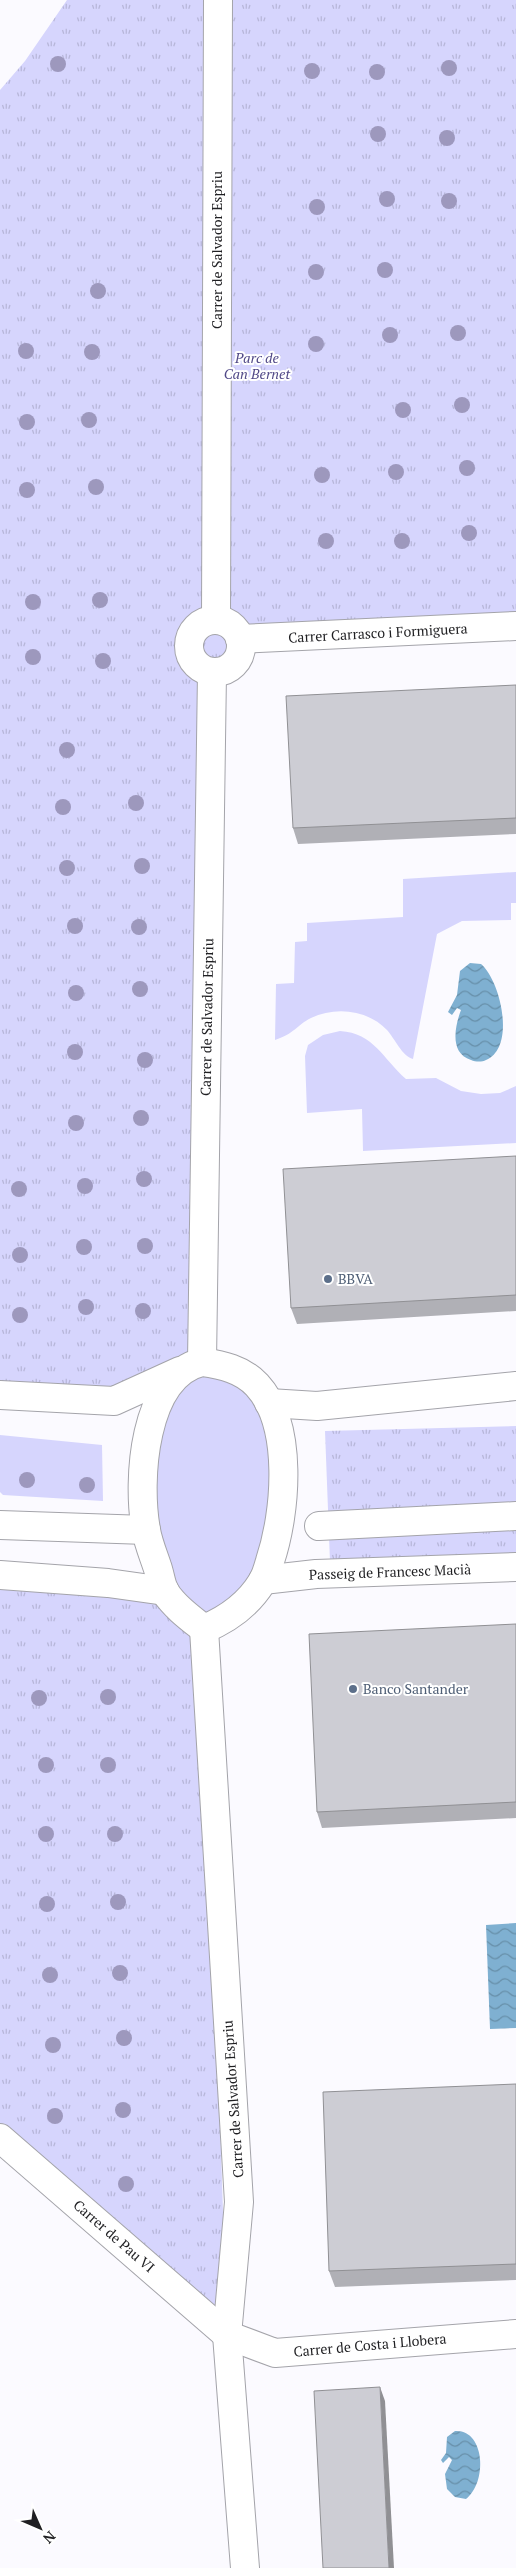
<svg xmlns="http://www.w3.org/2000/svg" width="516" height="2568" font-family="'PT Serif',serif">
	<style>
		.grass { fill: #d6d5fd }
		.park { fill: url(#park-tufts) }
		.water { fill: url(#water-waves) }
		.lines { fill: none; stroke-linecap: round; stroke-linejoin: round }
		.minor-casing { stroke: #a4a4aa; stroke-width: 30 }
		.minor { stroke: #fff; stroke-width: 28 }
		.tree { fill: #9d98bd }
		.wall { fill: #b0b0b6 }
		.shaded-wall { fill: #909094 }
		.building { fill: #cdcdd4; stroke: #909094 }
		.service-dot { fill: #5c6f8a; stroke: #fff; stroke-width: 2 }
		.labels { text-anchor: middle; stroke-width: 4; stroke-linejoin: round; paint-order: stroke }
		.street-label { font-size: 14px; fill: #1f1f22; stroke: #fff }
		.park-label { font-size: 14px; font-style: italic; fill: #504887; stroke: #fff }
		.service-label { font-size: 14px; fill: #4e5e75; stroke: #fff; text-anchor: start }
	</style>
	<defs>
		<pattern id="park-tufts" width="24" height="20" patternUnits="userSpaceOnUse" patternTransform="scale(1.25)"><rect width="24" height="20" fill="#d6d5fd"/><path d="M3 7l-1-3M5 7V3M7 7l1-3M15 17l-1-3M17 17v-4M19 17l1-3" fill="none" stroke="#b7b6d9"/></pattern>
		<pattern id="water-waves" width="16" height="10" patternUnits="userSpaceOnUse" patternTransform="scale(1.25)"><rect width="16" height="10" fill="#7fb0d1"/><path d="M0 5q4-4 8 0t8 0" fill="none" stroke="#678fa9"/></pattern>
	</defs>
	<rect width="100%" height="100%" fill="#fbfaff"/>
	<g class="grass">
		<path d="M516,872V903H511V920L462,921L437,934L413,1059C402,1056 395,1039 387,1030C368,1010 336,1006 311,1018C297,1025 294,1034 275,1040L276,984L294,983L295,942L307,941V923L403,917V879Z"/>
		<path d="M340,1031C374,1033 383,1059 406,1079L436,1078L461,1091L481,1094L500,1093L516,1086V1143L363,1151L362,1109L307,1113L305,1056L308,1045L323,1035Z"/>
		<polygon points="202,1362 269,1403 274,1548 221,1622 181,1611 146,1530 146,1440"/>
		<polygon points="0,1435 102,1445 103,1501 3,1495 0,1492"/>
	</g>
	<g class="park">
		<polygon points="67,0 516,0 516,626 241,639 212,673 202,1362 114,1401 0,1396 0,90 25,61"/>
		<polygon points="516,1426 516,1556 330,1562 325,1431"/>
		<polygon points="0,1575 165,1591 204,1629 227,2335 0,2138"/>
	</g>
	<g class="water">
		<path d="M470,963L481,964C501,981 516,1048 486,1060C482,1062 476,1062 471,1060C449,1053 455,1026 461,1010L457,1008L452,1015L448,1012L457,995L460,971Z"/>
		<polygon points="516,1923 516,2028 490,2029 486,1925"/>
		<path d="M455,2431C485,2429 488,2482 466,2499L455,2497L447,2489L445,2474L452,2460L449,2457L443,2463L441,2460L446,2453L447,2437Z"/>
	</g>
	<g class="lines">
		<defs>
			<g id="minor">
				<circle cx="215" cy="646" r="26"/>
				<polyline points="216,620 218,0"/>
				<polyline points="240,639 516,626"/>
				<polyline points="202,1362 212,673"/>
				<path d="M202,1362C222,1365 242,1369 257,1385C294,1425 286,1513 270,1561C268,1568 266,1576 262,1582C248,1605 228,1619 204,1629C190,1618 175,1607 165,1592C161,1585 160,1574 157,1566C153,1554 148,1542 146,1530C137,1481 143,1376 202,1362Z"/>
				<polyline points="0,1395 114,1401 180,1371"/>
				<polyline points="269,1403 317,1406 516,1386"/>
				<polyline points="0,1525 146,1530"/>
				<polyline points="319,1526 516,1516"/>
				<polyline points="0,1575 108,1583 165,1591"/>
				<polyline points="263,1580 316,1574 516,1567"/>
				<polyline points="204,1629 239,2202 227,2335 245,2568"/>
				<polyline points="0,2138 227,2335 275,2353 516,2334"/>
			</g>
		</defs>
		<use href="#minor" class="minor-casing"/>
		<use href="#minor" class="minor"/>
	</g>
	<g class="tree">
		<circle cx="58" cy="64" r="8"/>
		<circle cx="449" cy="68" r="8"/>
		<circle cx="312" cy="71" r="8"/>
		<circle cx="377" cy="72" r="8"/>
		<circle cx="378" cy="134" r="8"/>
		<circle cx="447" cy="138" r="8"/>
		<circle cx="387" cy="199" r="8"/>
		<circle cx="449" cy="201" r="8"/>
		<circle cx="317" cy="207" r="8"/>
		<circle cx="385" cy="270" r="8"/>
		<circle cx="316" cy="272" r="8"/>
		<circle cx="98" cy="291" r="8"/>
		<circle cx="458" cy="333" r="8"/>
		<circle cx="390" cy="335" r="8"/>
		<circle cx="316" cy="344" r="8"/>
		<circle cx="26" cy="351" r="8"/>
		<circle cx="92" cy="352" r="8"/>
		<circle cx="462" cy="405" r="8"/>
		<circle cx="403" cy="410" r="8"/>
		<circle cx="89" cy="420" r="8"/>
		<circle cx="27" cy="422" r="8"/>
		<circle cx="467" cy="468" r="8"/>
		<circle cx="396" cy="472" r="8"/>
		<circle cx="322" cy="475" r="8"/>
		<circle cx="96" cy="487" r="8"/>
		<circle cx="27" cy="490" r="8"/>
		<circle cx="469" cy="533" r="8"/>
		<circle cx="326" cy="541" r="8"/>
		<circle cx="402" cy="541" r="8"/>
		<circle cx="100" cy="600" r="8"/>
		<circle cx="33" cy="602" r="8"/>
		<circle cx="33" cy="657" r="8"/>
		<circle cx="103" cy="661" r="8"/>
		<circle cx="67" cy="750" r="8"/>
		<circle cx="136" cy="803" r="8"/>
		<circle cx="63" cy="807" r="8"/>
		<circle cx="142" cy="866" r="8"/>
		<circle cx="67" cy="868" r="8"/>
		<circle cx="75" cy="926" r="8"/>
		<circle cx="139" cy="927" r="8"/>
		<circle cx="140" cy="989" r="8"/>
		<circle cx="76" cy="993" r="8"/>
		<circle cx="75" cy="1052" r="8"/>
		<circle cx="145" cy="1060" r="8"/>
		<circle cx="141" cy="1118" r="8"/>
		<circle cx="76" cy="1123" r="8"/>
		<circle cx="144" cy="1179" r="8"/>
		<circle cx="85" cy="1186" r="8"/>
		<circle cx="19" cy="1189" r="8"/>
		<circle cx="145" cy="1246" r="8"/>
		<circle cx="84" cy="1247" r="8"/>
		<circle cx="20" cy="1255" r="8"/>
		<circle cx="86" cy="1307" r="8"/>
		<circle cx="143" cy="1311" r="8"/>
		<circle cx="20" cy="1315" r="8"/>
		<circle cx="27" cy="1480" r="8"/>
		<circle cx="87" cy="1485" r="8"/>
		<circle cx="108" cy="1697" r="8"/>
		<circle cx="39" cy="1698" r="8"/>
		<circle cx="46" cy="1765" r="8"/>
		<circle cx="108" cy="1765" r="8"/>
		<circle cx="46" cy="1834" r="8"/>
		<circle cx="115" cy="1834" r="8"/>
		<circle cx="118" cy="1902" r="8"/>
		<circle cx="47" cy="1904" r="8"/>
		<circle cx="120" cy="1973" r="8"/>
		<circle cx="50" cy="1975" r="8"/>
		<circle cx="124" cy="2038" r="8"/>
		<circle cx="53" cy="2045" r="8"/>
		<circle cx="123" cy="2110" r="8"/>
		<circle cx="55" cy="2116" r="8"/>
		<circle cx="126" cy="2184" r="8"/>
	</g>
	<g class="wall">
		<polygon points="516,685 516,834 298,844 293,828"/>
		<polygon points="516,1156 516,1311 297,1324 291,1308"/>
		<polygon points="516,1624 516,1818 322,1828 317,1812"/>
		<polygon points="516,2084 516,2280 335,2287 329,2271"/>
	</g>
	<polygon class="shaded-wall" points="380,2387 385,2401 394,2568 389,2568"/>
	<g class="building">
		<polygon points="516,685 516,818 293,828 286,696"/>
		<polygon points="516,1156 516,1295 291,1308 283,1169"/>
		<polygon points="516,1624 516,1802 317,1812 309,1634"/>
		<polygon points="516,2084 516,2264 329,2271 323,2092"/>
		<polygon points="380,2387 389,2568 323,2568 314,2391"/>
	</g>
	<g class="service-dot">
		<circle cx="328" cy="1279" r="5"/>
		<circle cx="353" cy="1689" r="5"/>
	</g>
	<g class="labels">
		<g class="street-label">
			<text transform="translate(217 250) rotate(-90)" y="5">Carrer de Salvador Espriu</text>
			<text transform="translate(378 633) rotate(-3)" y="5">Carrer Carrasco i Formiguera</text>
			<text transform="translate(207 1017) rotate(-89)" y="5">Carrer de Salvador Espriu</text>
			<text transform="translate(390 1572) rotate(-2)" y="5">Passeig de Francesc Macià</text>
			<text transform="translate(233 2099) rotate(-94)" y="5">Carrer de Salvador Espriu</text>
			<text transform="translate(114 2236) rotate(41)" y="5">Carrer de Pau VI</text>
			<text transform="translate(370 2345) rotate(-5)" y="5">Carrer de Costa i Llobera</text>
		</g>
		<g class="park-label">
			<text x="257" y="363">Parc de<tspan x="257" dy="16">Can Bernet</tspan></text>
		</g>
		<g class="service-label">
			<text x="338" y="1284">BBVA</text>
			<text x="363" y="1694">Banco Santander</text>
		</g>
	</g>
	<g transform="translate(40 2528) rotate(135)" stroke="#ffffff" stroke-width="4" paint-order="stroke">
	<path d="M0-4L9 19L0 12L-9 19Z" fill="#1f1f22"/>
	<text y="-8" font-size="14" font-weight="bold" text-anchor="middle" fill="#1f1f22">N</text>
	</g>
</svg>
